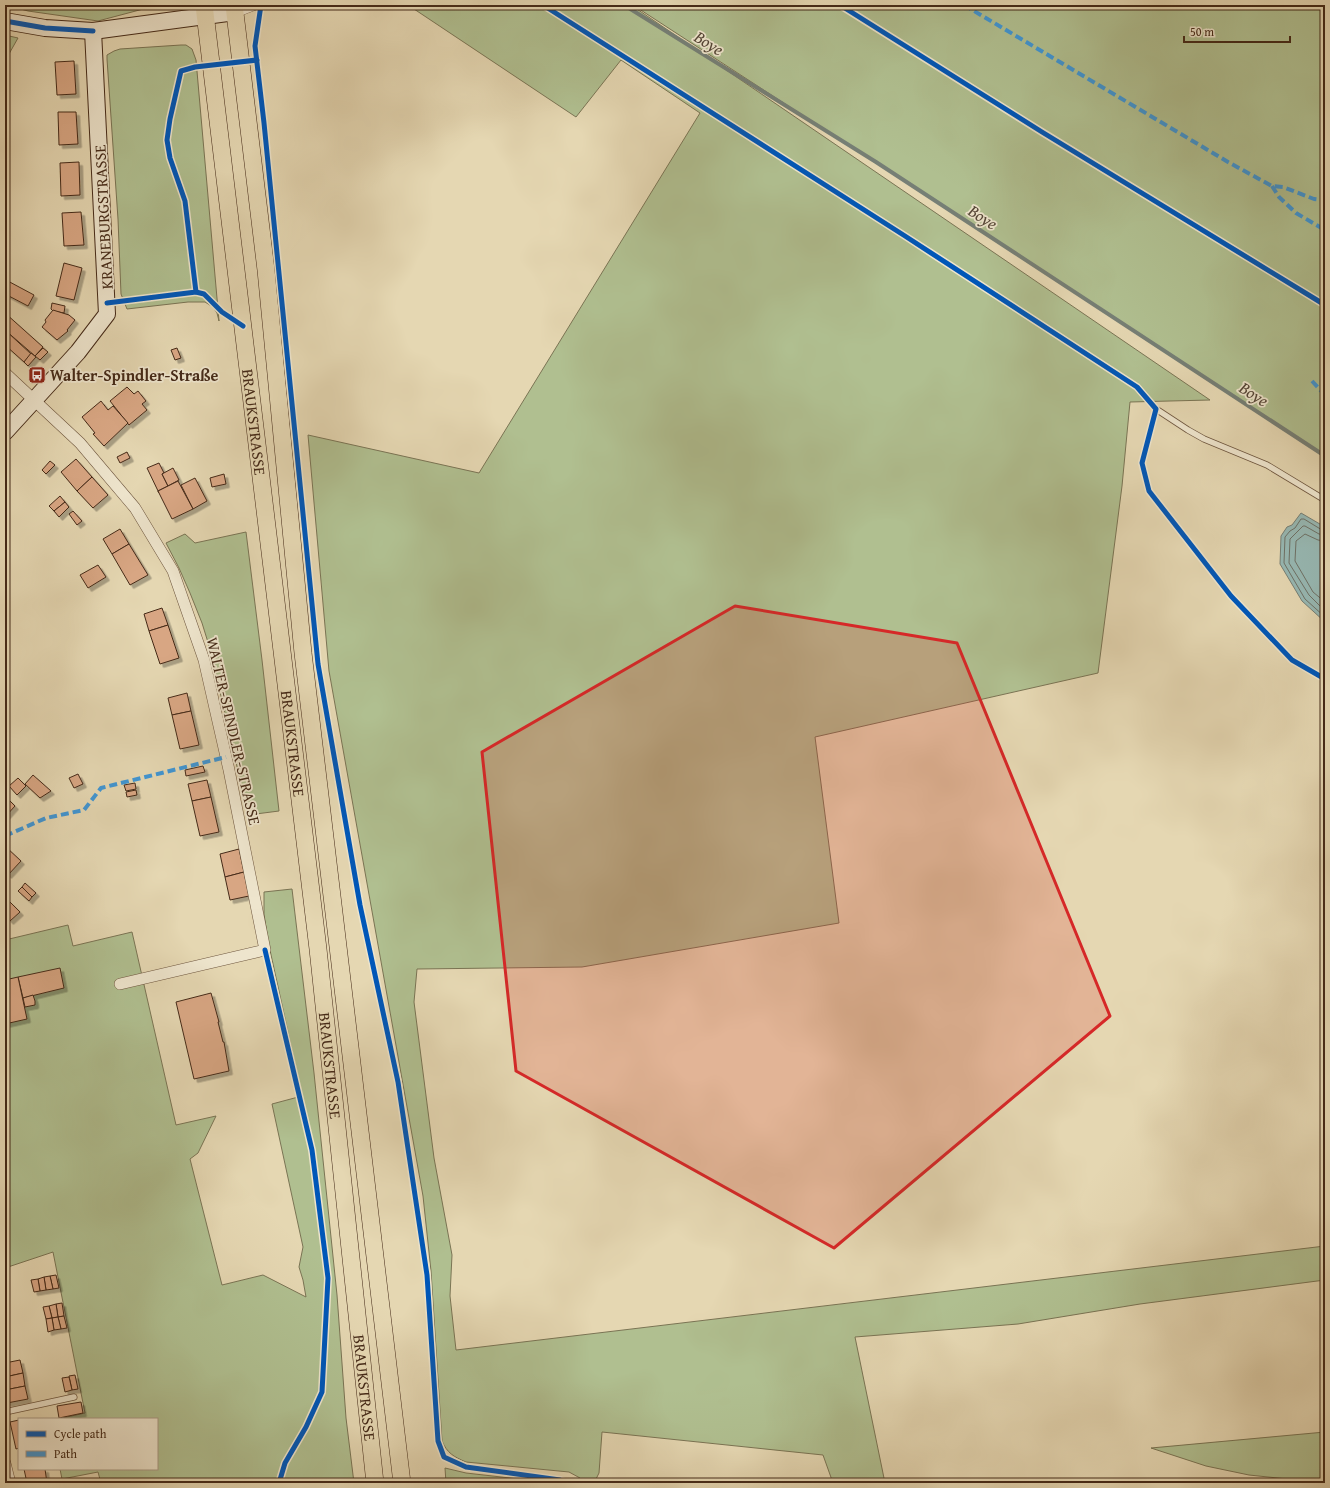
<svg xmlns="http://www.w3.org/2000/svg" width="1330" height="1488" font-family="'Gentium Book Plus',serif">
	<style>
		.green { fill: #b0bf90; stroke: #7a7454 }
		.water { fill: #97b8b3; stroke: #767f75 }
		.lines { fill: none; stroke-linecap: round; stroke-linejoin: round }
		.shore { stroke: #6e7166; stroke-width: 1 }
		.stream { stroke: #767f75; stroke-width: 4 }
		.building { fill: #d8a683; stroke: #452a18; filter: url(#shadow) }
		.lane-casing { stroke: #6d553e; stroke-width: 7 }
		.street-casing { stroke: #6d553e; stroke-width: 12 }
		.secondary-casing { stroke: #452a18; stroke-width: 18 }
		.primary-casing { stroke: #452a18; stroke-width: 18 }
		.lane { stroke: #eee5cd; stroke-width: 5.5 }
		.street { stroke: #eee5cd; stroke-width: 11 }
		.secondary { stroke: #eee5cd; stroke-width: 16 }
		.primary { stroke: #e5d7b2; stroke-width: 17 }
		.quiet { stroke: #4096d4; stroke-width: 4; stroke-dasharray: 8 4; stroke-linecap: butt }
		.cycleway-casing { stroke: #eee5cd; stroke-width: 8 }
		.cycleway { stroke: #0057b8; stroke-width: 5 }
		.marked { fill: #d62828; fill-opacity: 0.2; stroke: #d62828; stroke-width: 3; stroke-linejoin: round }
		.labels { text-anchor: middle; stroke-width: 3.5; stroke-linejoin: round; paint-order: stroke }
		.street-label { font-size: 16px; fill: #452a18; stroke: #eee5cd }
		.poi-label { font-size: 16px; font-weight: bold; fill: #452a18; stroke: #eee5cd; text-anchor: start }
		.water-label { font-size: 17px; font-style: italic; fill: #554637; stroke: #eee5cd }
	</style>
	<defs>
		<filter id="shadow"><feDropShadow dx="3.5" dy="3.5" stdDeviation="0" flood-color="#0004"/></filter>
	</defs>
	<rect width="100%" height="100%" fill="#e5d7b2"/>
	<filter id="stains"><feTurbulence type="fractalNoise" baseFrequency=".005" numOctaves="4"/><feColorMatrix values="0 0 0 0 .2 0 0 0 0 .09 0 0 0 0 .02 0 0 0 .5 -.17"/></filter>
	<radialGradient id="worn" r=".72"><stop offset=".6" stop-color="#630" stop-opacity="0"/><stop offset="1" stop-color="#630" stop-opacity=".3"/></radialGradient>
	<g class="green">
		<polygon points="6,5 151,5 147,8 98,21 28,11"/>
		<path d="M408,5H631L1210,400L1130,402L1122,486L1098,673L815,737L839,923L582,967L417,969L414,1002L434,1158L452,1255L450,1296L456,1350L1325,1246V1280L1140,1304L1018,1324L855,1337L885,1483H833L823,1455L602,1432L599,1473L594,1483H585L580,1478L569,1472L466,1462C454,1457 447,1453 442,1441L431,1271L423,1196L329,671L308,435L479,473L700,113L621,60L576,117Z"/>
		<polygon points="633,5 1325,5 1325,455"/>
		<polygon points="5,35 18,38 5,61"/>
		<polygon points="181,45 186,45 192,49 196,60 219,321 217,313 213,307 205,302 188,302 127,309 121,294 118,219 107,59 107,55 114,51 120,49"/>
		<polygon points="246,532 262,660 279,811 248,815 211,652 202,623 190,593 179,568 166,543 185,534 195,543"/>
		<polygon points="292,889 314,1073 337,1295 346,1418 354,1483 101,1483 98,1472 62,1479 60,1469 157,1469 157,1419 58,1419 85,1413 53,1252 5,1268 5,940 68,925 73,946 132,932 176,1125 216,1116 198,1153 190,1159 222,1285 263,1275 306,1297 303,1280 299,1267 303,1247 272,1104 302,1096 268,941 264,914 264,892"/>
		<polygon points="1325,1432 1325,1483 1249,1475 1206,1466 1151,1448"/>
		<polygon points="445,1468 466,1473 554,1483 446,1483"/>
	</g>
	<polygon class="water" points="1301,513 1325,527 1325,622 1302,601 1280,564 1281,536 1287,527 1292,525"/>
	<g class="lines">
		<g class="shore">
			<polyline points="1325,530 1322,530 1304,519 1301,519 1295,528 1290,531 1285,537 1284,563 1305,599 1325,617"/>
			<polyline points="1325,535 1319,534 1305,526 1303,526 1290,539 1289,563 1309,595 1325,611"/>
			<polyline points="1325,541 1318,540 1305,534 1296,541 1295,561 1313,592 1325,602"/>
		</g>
		<polyline class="stream" points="624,5 876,162 1325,456"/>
	</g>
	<g class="building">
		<polygon points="74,61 76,94 57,95 55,62"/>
		<polygon points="58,112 76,112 78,144 59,145"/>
		<polygon points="79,162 80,195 61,196 60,163"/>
		<polygon points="81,212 84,245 64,246 62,213"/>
		<polygon points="64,263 82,268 74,300 56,296"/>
		<polygon points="6,280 34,295 28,306 5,294"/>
		<polygon points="52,303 65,306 64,313 53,311 51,309"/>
		<polygon points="53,310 69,315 75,320 67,330 68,331 57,340 42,327 46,322 45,320"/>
		<polygon points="5,313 43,347 35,356 5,330"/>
		<polygon points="5,330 31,354 24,362 5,345"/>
		<polygon points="43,348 48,352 40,360 35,356"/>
		<polygon points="177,348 181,358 175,360 171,350"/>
		<polygon points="31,353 36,357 28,366 24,362"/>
		<polygon points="127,387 134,394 138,391 146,401 142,404 147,410 129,425 110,401"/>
		<polygon points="101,401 108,410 113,406 128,423 104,446 93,434 95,433 82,417"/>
		<polygon points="127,452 130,458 120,463 117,457"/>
		<polygon points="76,459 92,477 77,491 61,472"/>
		<polygon points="50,461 55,465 46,474 42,470"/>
		<polygon points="159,463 164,473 162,474 168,486 158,491 159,493 147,468"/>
		<polygon points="173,468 179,480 168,486 162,474"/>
		<polygon points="224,474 226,484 212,487 210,478"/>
		<polygon points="92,477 108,495 93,508 77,491"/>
		<polygon points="195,478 207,501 193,509 181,485"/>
		<polygon points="178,481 193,509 172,519 158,491"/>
		<polygon points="60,496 65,502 54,511 49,506"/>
		<polygon points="65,502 69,507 59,517 54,511"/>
		<polygon points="73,511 82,521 77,525 69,514"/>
		<polygon points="120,529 129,544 112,554 103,539"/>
		<polygon points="129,544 148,575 130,585 112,554"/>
		<polygon points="98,565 106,577 88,588 80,575"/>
		<polygon points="162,608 168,625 149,631 144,614"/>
		<polygon points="168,625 179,658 160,664 149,631"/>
		<polygon points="187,693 191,711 172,715 168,698"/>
		<polygon points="191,711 199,745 180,749 172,715"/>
		<polygon points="203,766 205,772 186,776 185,770"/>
		<polygon points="78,774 83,784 74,788 69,778"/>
		<polygon points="33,775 51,791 40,798 25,784"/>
		<polygon points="18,778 26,786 17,795 9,786"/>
		<polygon points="207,780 211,797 192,801 188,784"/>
		<polygon points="135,783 136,789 126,791 124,785"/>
		<polygon points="136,790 137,795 127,797 126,792"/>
		<polygon points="5,796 15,806 5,817"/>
		<polygon points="211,797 219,832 200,836 192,801"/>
		<polygon points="6,847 21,861 8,875 5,872"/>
		<polygon points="239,849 244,872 225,877 220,854"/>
		<polygon points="244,872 249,896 230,900 225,877"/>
		<polygon points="25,883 36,893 32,897 22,887"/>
		<polygon points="22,887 32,897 29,901 18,891"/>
		<polygon points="10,902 20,912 10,921 5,916 5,906"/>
		<polygon points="60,968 64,988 23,998 18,977"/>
		<polygon points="18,977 27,1019 5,1024 5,980"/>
		<polygon points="211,993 219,1022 218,1022 223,1042 224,1042 229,1071 194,1079 176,1002"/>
		<polygon points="33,995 35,1001 35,1005 25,1007 23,998"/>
		<polygon points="56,1275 59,1288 53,1289 50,1276"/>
		<polygon points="50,1276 53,1289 46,1290 44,1277"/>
		<polygon points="44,1277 46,1290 40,1291 38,1279"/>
		<polygon points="38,1279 40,1291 34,1292 31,1280"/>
		<polygon points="62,1303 64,1316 58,1317 56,1304"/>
		<polygon points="56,1304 58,1317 52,1318 49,1306"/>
		<polygon points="49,1306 52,1318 46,1319 43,1307"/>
		<polygon points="64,1316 67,1328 61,1329 58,1317"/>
		<polygon points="58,1317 61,1329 54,1330 52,1318"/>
		<polygon points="52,1318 54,1330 48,1332 46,1319"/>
		<polygon points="20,1360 23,1373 5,1377 5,1363"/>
		<polygon points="23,1373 25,1386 5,1390 5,1377"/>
		<polygon points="75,1375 78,1389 72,1390 69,1376"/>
		<polygon points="69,1377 72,1390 65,1392 62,1378"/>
		<polygon points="25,1386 28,1399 7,1403 5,1390"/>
		<polygon points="81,1402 83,1413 59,1418 57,1406"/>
		<polygon points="19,1420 19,1448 16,1449 10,1422"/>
		<polygon points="24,1469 45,1469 47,1483 27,1483"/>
	</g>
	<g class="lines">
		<defs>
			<g id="lane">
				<polyline points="1156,409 1188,430 1204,439 1267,465 1325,500"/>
				<polyline points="5,1412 74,1397"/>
			</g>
			<g id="street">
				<polyline points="235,12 253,5"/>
				<polyline points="5,373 80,443 135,508 173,571 204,660 229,770 265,950 120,984"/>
				<polyline points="5,1463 10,1483"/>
			</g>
			<g id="secondary">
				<polyline points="5,21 45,28 93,31 235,12"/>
				<polyline points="5,432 78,352 107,314 93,31"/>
			</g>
			<g id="primary">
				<path id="s1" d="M204,5L318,949L375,1483"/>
				<polyline points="234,5 266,270 303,653 402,1483"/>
			</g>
		</defs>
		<use href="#lane" class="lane-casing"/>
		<use href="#street" class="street-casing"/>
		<use href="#secondary" class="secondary-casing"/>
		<use href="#primary" class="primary-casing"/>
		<use href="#lane" class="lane"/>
		<use href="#street" class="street"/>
		<use href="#secondary" class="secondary"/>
		<use href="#primary" class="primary"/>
		<g class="quiet">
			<polyline points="964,5 1228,162 1272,186 1283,187 1314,199 1325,200"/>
			<polyline points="1272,186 1279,197 1296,213 1325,230"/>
			<polyline points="1312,381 1325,395"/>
			<polyline points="5,836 46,818 84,810 101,788 226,757"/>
		</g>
		<defs>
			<g id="cycleway">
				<polyline points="261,5 255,46 264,123 318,664 360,905 398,1082 427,1275 438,1441 444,1457 466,1467 560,1480 567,1483"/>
				<polyline points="543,5 905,236 1137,387 1156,409 1142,463 1149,491 1231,596 1292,660 1325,679"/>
				<polyline points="840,5 1042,132 1325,305"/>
				<polyline points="5,21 45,28 93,31"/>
				<polyline points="196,292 204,294 222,312 243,326"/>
				<polyline points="107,303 196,292 185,201 170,158 167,140 170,119 181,71 195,67 257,60"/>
				<polyline points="265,950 312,1150 328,1278 322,1392 306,1427 285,1463 279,1483"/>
			</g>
		</defs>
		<use href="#cycleway" class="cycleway-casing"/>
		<use href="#cycleway" class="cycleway"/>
	</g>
	<path class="marked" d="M735,606L957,643L1110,1016L834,1248L516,1071L482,752Z"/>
	<defs>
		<symbol id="bus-square" viewBox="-11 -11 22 22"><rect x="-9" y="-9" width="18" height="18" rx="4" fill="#8f2418" stroke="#eee5cd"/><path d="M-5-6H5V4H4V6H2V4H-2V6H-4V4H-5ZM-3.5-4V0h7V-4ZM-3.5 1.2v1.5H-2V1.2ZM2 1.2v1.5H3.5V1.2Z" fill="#fff"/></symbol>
	</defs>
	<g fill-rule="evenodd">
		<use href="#bus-square" x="27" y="365" width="20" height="20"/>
	</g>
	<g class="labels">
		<g class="street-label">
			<text transform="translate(103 217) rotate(-93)" y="6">KRANEBURGSTRASSE</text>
			<text dy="6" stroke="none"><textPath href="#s1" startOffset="420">BRAUKSTRASSE</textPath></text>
			<text transform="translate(234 731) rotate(77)" y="6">WALTER-SPINDLER-STRASSE</text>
			<text dy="6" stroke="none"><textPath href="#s1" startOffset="744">BRAUKSTRASSE</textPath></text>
			<text dy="6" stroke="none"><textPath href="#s1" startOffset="1068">BRAUKSTRASSE</textPath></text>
			<text dy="6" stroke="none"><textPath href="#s1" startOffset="1392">BRAUKSTRASSE</textPath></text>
		</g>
		<g class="poi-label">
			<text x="50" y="381">Walter-Spindler-Straße</text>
		</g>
		<g class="water-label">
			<text transform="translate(709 43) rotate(32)" y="6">Boye</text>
			<text transform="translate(983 217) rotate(33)" y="6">Boye</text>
			<text transform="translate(1254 394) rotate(33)" y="6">Boye</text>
		</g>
	</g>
	<rect width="1330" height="1488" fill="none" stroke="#e5d7b2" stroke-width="20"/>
	<rect x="6" y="6" width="1318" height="1476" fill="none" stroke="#452a18" stroke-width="2"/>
	<rect x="10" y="10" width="1310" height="1468" fill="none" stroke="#452a18"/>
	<rect x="18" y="1418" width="140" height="52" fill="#eee5cd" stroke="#aa9a85"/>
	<rect x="26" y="1431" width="20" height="6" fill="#0057b8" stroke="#aa9a85"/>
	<text x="54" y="1438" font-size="12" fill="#452a18">Cycle path</text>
	<rect x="26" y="1451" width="20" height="6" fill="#4096d4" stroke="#aa9a85"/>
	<text x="54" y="1458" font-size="12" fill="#452a18">Path</text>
	<path d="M1184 36v6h106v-6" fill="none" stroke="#452a18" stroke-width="2"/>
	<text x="1190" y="36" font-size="12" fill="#452a18" stroke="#eee5cd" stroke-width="3" paint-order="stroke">50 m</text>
	<rect width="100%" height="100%" filter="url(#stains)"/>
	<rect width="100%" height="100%" fill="url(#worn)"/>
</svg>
